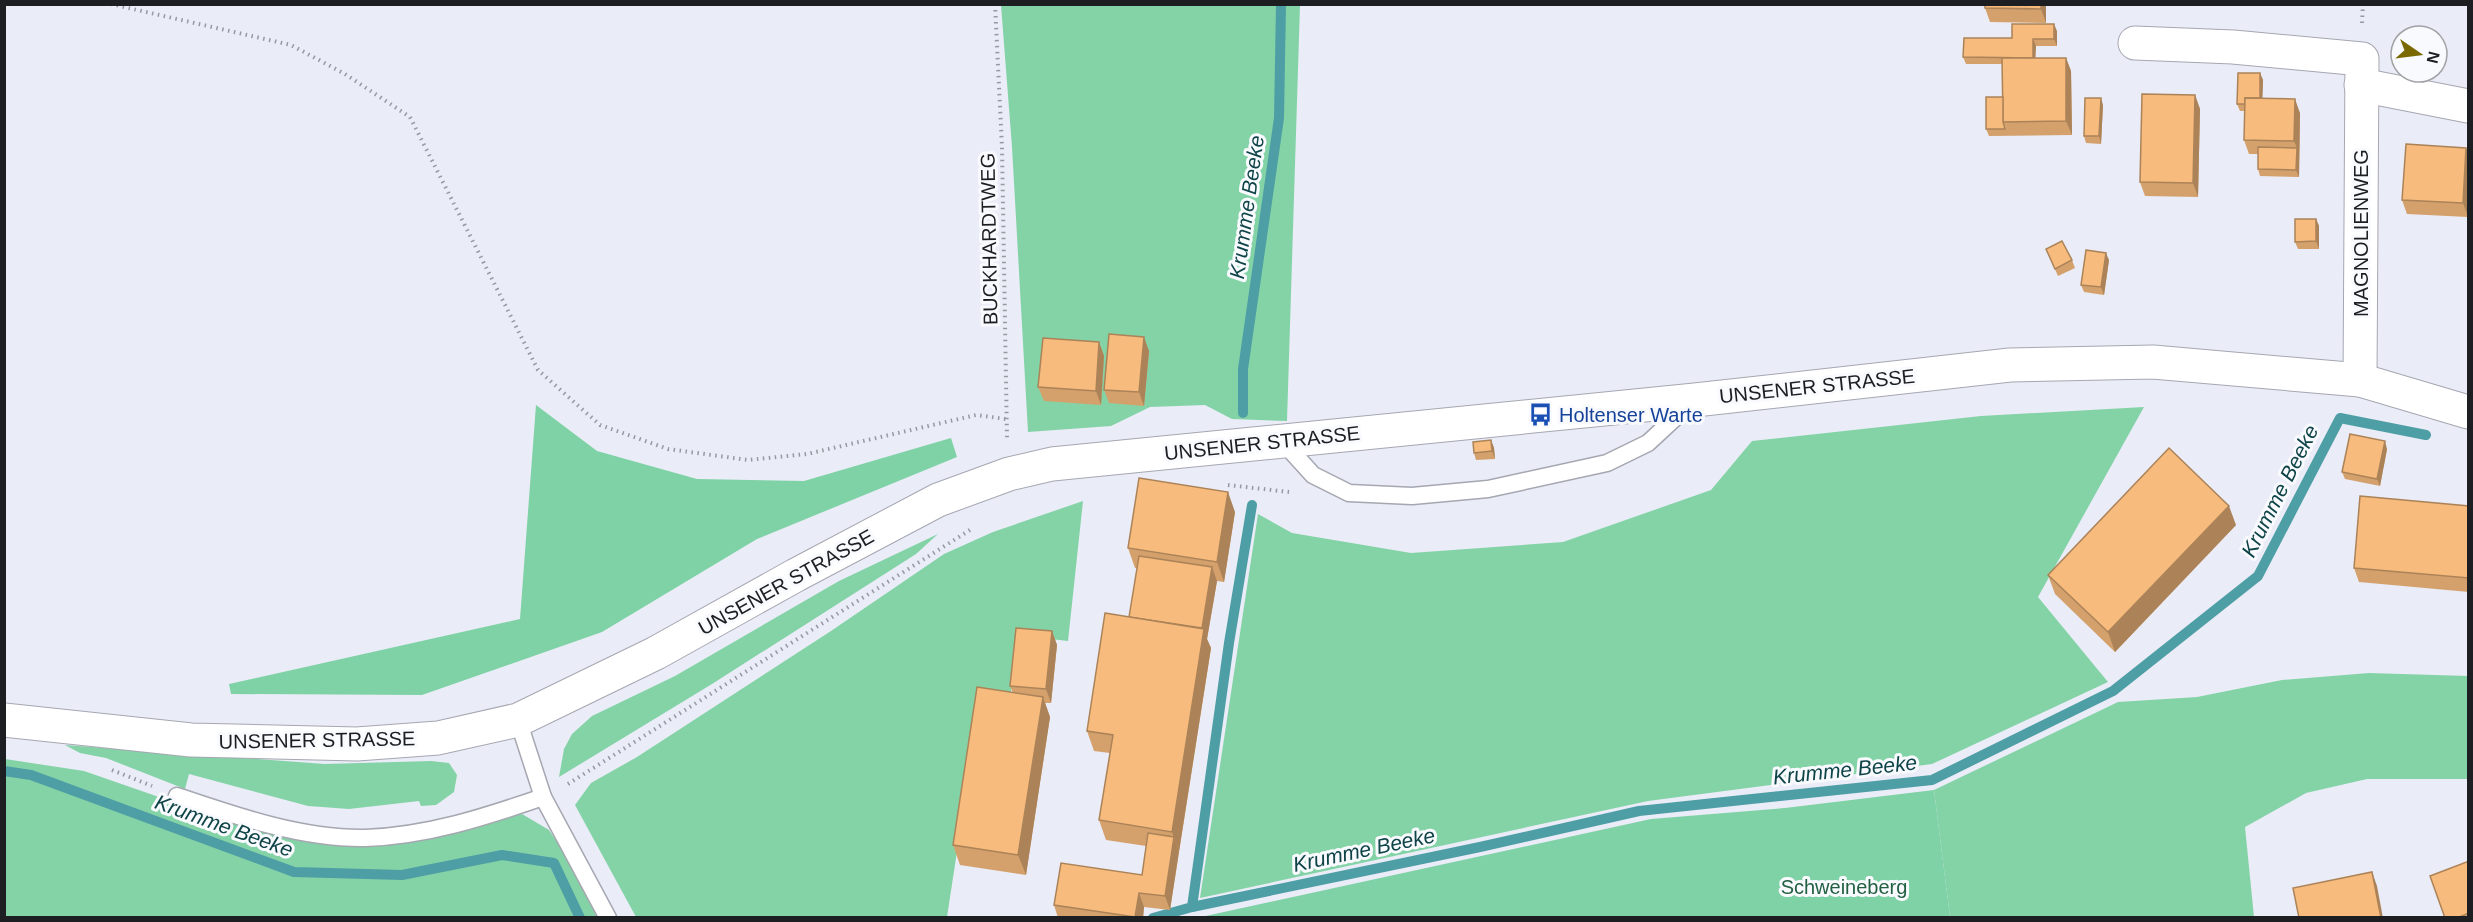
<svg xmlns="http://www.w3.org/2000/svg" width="2473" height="922" font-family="Arial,sans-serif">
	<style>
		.green { fill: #84d3a7 }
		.forest { fill: #7fd2a5 }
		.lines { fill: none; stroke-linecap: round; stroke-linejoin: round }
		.stream { stroke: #4e9ea5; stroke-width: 10 }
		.lane-casing { stroke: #a5a7b1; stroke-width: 19 }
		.street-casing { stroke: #a5a7b1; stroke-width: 35 }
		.secondary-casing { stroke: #a5a7b1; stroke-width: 35 }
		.path { stroke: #9799a1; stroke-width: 4; stroke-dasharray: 1.5 4.5; stroke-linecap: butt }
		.lane { stroke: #fff; stroke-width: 16 }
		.street { stroke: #fff; stroke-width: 33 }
		.secondary { stroke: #fff; stroke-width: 33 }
		.wall { fill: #d4a16c }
		.shaded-wall { fill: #ac8358 }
		.building { fill: #f6bb7d; stroke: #ac8358; stroke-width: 1.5 }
		.labels { text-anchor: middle; stroke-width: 6; stroke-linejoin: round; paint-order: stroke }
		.street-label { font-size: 20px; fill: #1d1e21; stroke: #f9fafe }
		.transit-label { font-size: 20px; fill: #164399; stroke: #f9fafe; text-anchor: start }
		.park-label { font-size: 20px; fill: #236042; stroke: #f9fafe }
		.water-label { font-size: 21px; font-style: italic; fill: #0e4447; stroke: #f9fafe }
	</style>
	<rect width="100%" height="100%" fill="#eaecf7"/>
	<g class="green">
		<polygon points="1001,5 1300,5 1287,421 1232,419 1205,405 1150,407 1111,426 1028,432 1012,147"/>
		<polygon points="2144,407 2038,597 2108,682 1932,764 1648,801 1200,898 1258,514 1292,533 1411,553 1563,542 1711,490 1752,441 1981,416"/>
		<polygon points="1083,501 1068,641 1016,635 1010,704 980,701 947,917 636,917 575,805 591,783 637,757 831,631 944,554 993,532"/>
		<polygon points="938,534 916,554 712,684 559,777 564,749 572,734 592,716 675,676 839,581"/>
		<polygon points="2369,673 2468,676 2468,779 2367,779 2306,793 2245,827 2254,917 1950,917 1934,790 2118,702 2197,697 2282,680"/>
		<polygon points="65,745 325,764 431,761 449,763 457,775 454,792 436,805 421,806 419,801 349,809 308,806 189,774 185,789 106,758 80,753"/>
		<polygon points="5,759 84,771 231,822 295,840 344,845 432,837 522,814 549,830 568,858 597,917 5,918"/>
	</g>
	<g class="forest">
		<polygon points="536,405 597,451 697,479 804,481 951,438 957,457 757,539 602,632 422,695 231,694 229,684 520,619"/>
		<polygon points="1934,790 1950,917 1201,917 1651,819 1785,808"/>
	</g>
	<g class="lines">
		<g class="stream">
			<polyline points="1243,413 1243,369 1279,118 1281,4"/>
			<polyline points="4,771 31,775 294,872 402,875 502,855 554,863 580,918"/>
			<polyline points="1192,907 1480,847 1639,811 1932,780 2113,691 2258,576 2340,418 2426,435"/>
			<polyline points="1153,918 1192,907 1229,643 1252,505"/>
		</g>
		<defs>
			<g id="lane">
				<polyline points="1283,442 1313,475 1349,493 1412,496 1488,489 1607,463 1648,443 1690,404"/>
				<polyline points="518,720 543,797 608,918"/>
				<path d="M177,796C236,816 302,839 365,838C427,836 485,817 543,797"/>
			</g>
			<g id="street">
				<polyline points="2135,43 2233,47 2362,59 2360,380"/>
				<polyline points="2361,85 2468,106"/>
			</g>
			<polyline id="secondary" points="4,720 191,740 357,744 438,738 518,720 656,653 796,575 938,500 1009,474 1052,464 1695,400 2010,365 2153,362 2360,380 2468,412"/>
		</defs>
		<use href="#lane" class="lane-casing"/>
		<use href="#street" class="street-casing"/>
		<use href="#secondary" class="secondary-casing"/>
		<g class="path">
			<polyline points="111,4 291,45 345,74 410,117 538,370 600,425 668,449 748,460 807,454 976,415 1006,419"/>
			<polyline points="995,4 1002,147 1007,439"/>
			<polyline points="2362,23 2363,4"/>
			<polyline points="1228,485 1289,492"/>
			<polyline points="112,770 152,786"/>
			<polyline points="568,784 970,530"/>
		</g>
		<use href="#lane" class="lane"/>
		<use href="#street" class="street"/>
		<use href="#secondary" class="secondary"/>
	</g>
	<g class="wall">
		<polygon points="2046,4 2046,23 1990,22 1985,8"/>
		<polygon points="2057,31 2057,46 2036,46 2035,58 2066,58 2071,71 2072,135 1989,136 1986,129 2003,97 2002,64 1966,64 1963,57 2012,38"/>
		<polygon points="2260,73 2263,80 2262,98 2300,113 2299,177 2260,176 2258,169 2258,154 2249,154 2244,140 2245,111 2240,111 2237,104"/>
		<polygon points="2195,95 2200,109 2198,197 2145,196 2140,182"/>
		<polygon points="2103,105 2101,144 2086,143 2084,136"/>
		<polygon points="2466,148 2469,154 2468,217 2407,214 2402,200"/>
		<polygon points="2316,219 2319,226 2319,249 2298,249 2295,242"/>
		<polygon points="2046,249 2072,260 2075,268 2058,276"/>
		<polygon points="2109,260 2104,295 2084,292 2081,285"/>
		<polygon points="1099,342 1104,356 1101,405 1044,401 1038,387"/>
		<polygon points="1149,351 1144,406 1109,403 1104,390"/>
		<polygon points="1491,440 1494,448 1495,459 1476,460 1474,453"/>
		<polygon points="2387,449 2380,486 2345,479 2342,472"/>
		<polygon points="2469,506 2469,592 2359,582 2354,568"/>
		<polygon points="1235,512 1224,582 1217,581 1207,639 1211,648 1170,910 1144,907 1143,918 1058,918 1054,905 1142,875 1146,846 1106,840 1099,820 1110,753 1094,751 1087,731 1129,617 1137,568 1135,568 1128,548"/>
		<polygon points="2236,525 2115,652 2055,594 2048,575"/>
		<polygon points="1052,631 1057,645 1051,703 1045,703 1050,717 1026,875 960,865 953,845 1013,693 1010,686"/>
		<polygon points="2469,861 2469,918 2445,918"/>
	</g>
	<g class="shaded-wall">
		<polygon points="2041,4 2046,4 2046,23 2041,9"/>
		<polygon points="2054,24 2057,31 2057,46 2054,39"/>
		<polygon points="2033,39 2036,46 2035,65 2033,58"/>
		<polygon points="2066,58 2071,71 2072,135 2066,121"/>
		<polygon points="2260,73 2263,80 2262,112 2259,104"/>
		<polygon points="2195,95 2200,109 2198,197 2193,183"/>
		<polygon points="2101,98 2103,105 2101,144 2099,136"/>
		<polygon points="2295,99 2300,113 2299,177 2296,170 2297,148 2294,141"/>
		<polygon points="2466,148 2469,154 2468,217 2463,203"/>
		<polygon points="2316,219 2319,226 2319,249 2316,241"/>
		<polygon points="2106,253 2109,260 2104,295 2101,287"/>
		<polygon points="1144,337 1149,351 1144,406 1139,392"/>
		<polygon points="1099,342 1104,356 1101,405 1096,391"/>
		<polygon points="1491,440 1494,448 1495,459 1492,451"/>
		<polygon points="2385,441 2387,449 2380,486 2377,479"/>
		<polygon points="1228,492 1235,512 1224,582 1217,562"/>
		<polygon points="2229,506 2236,525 2115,652 2108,632"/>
		<polygon points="1212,567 1217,581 1207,639 1211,648 1179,851 1172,832 1201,634"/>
		<polygon points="1052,631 1057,645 1051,703 1046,689"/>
		<polygon points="1043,697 1050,717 1026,875 1018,855"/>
		<polygon points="1174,837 1179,851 1170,910 1165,896"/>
		<polygon points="2372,872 2377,886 2383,918 2381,918"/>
		<polygon points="1139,893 1144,907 1143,918 1135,918"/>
	</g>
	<g class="building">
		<polygon points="1985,4 2041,4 2041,9 1985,8"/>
		<polygon points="2012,24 2054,24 2054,39 2033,39 2033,58 1963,57 1964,38 2012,38"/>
		<polygon points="2002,58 2066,58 2066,121 2003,122"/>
		<polygon points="2238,73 2260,73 2260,98 2245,98 2245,104 2237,104"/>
		<polygon points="2142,94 2195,95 2193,183 2140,182"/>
		<polygon points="1986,97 2003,97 2003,122 2005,129 1986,129"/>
		<polygon points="2085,98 2101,98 2099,136 2084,136"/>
		<polygon points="2245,98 2295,99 2294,141 2244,140"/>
		<polygon points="2406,144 2466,148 2463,203 2402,200"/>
		<polygon points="2258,147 2297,148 2296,170 2258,169"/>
		<polygon points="2295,219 2316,219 2316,241 2295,242"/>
		<polygon points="2062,241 2072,260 2055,269 2046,249"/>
		<polygon points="2086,250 2106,253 2101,287 2081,285"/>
		<polygon points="1109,334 1144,337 1139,392 1104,390"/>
		<polygon points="1043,338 1099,342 1096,391 1038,387"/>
		<polygon points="2350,434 2385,441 2377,479 2342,472"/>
		<polygon points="1491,440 1492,451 1474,453 1473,442"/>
		<polygon points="2169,448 2229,506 2108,632 2048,575"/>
		<polygon points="1139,478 1228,492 1217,562 1128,548"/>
		<polygon points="2360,496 2469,506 2469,578 2354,568"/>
		<polygon points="1139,556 1212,567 1202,628 1129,617"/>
		<polygon points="1105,613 1204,629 1172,832 1099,820 1113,735 1087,731"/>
		<polygon points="1016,628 1052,631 1046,689 1010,686"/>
		<polygon points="977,687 1043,697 1018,855 953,845"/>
		<polygon points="1148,833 1174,837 1165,896 1139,893 1135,917 1054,905 1061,863 1142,875"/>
		<polygon points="2469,861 2469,913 2457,918 2445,918 2430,876"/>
		<polygon points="2372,872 2381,918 2299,918 2293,888"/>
	</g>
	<defs>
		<symbol id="bus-bare" viewBox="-9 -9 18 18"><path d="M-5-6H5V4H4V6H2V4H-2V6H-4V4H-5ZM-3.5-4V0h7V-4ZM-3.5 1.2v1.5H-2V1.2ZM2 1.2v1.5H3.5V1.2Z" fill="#1a4fb4" stroke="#f9fafe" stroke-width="2.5" paint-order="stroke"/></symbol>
	</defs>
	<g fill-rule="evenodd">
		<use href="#bus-bare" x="1524" y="398" width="33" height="33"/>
	</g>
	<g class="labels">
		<g class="street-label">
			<text transform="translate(2361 233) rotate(-90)" y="7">MAGNOLIENWEG</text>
			<text transform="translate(989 239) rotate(-91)" y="7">BUCKHARDTWEG</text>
			<text transform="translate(1817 386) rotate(-6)" y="7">UNSENER STRASSE</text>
			<text transform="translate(1262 443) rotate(-6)" y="7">UNSENER STRASSE</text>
			<text transform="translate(786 582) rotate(-29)" y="7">UNSENER STRASSE</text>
			<text transform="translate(317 740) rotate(-1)" y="7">UNSENER STRASSE</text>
		</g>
		<g class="transit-label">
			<text x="1559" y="422">Holtenser Warte</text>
		</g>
		<g class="park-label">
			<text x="1844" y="894">Schweineberg</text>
		</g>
		<g class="water-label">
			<text transform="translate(1247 207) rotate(-82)" y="7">Krumme Beeke</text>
			<text transform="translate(2280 491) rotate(-63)" y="7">Krumme Beeke</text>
			<text transform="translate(1845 770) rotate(-6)" y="7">Krumme Beeke</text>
			<text transform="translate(224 826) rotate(20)" y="7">Krumme Beeke</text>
			<text transform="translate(1364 850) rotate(-12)" y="7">Krumme Beeke</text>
		</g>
	</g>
	<rect width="2473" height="922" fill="none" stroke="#1d1e21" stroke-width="12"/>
	<g transform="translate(2419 54) rotate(104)"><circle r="28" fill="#f9fafe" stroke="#a1a2a6" stroke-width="1.5"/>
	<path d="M0-4.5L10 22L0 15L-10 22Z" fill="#7a6900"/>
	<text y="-9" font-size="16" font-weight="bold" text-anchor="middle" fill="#1d1e21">N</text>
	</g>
</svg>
